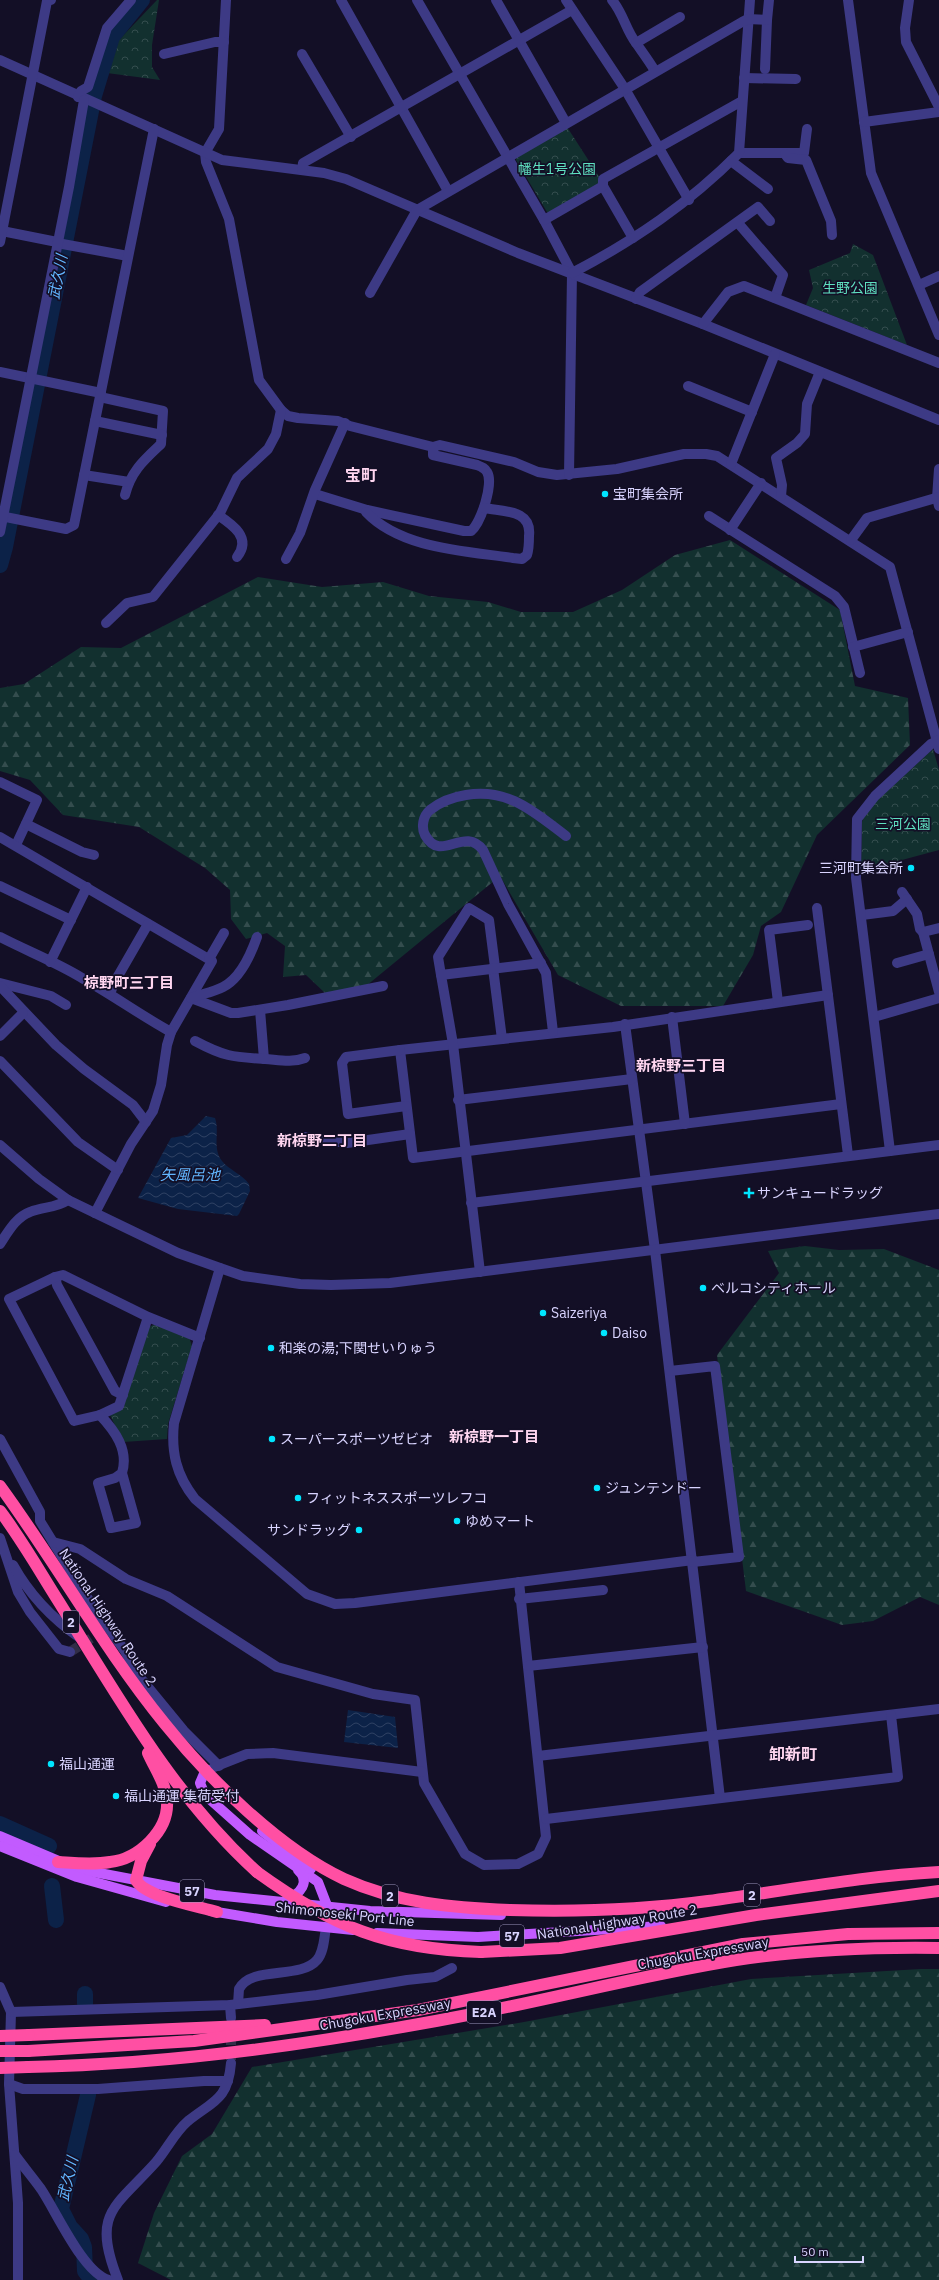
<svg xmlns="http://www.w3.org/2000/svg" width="939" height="2280" font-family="'IBM Plex Sans','Noto Sans JP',sans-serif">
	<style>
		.forest { fill: url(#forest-firs) }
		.park { fill: url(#park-crowns) }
		.water { fill: url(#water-waves) }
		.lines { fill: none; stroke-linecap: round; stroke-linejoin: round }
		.river { stroke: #0c2248; stroke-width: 16 }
		.minor-tunnel { stroke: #312d47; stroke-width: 10; stroke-dasharray: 10 5; stroke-linecap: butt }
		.minor { stroke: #3d3a85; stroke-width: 10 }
		.major { stroke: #c25bff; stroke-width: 10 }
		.highway { stroke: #ff4fa3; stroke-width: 12 }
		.highway-bridge { stroke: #ff4fa3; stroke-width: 12 }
		.poi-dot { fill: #00e5ff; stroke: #130f26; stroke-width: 1.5 }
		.labels { text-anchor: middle; stroke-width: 3.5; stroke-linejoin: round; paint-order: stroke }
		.shield { fill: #130f26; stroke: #9e99be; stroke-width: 1 }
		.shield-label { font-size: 13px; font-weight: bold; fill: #d9d4ff }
		.park-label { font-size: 14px; fill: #5fe0c0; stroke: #130f26 }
		.poi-label { font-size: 14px; fill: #d9d4ff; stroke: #130f26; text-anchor: start }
		.street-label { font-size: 14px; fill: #d9d4ff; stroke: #130f26 }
		.water-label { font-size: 15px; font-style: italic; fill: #62b6ff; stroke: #130f26 }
		.neighbourhood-label { font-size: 15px; font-weight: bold; fill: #ffd6f0; stroke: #130f26 }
		.quarter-label { font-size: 16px; font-weight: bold; fill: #ffd6f0; stroke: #130f26 }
	</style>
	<defs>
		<pattern id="forest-firs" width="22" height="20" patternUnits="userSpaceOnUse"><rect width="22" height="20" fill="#12302f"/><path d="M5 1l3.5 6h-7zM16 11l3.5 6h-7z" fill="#344d4e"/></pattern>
		<pattern id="park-crowns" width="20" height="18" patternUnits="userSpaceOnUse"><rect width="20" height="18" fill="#12302f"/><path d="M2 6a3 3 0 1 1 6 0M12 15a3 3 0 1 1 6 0" fill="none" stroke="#344d4e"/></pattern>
		<pattern id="water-waves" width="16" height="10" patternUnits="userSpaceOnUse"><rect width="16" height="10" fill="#0c2248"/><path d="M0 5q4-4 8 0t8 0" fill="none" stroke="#2f4163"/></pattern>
	</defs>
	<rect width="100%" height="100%" fill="#130f26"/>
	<g class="forest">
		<polygon points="730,540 840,610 855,686 908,698 910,745 817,835 781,912 761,926 753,955 723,1006 621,1006 558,975 500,876 366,986 325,993 306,975 283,977 285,946 267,933 246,939 231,919 230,890 205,868 139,827 63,815 30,780 0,771 0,688 24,684 81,647 121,648 258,577 322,587 383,582 429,596 488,602 521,612 573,612 622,590 675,555"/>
		<polygon points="805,1246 839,1250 884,1249 939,1270 939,1605 920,1597 873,1621 842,1625 746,1591 717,1355 779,1273 768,1251"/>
		<polygon points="921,1969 939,1969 939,2280 171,2280 138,2263 154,2213 182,2156 212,2134 252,2067 524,2022 751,1979"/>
	</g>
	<g class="park">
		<polygon points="157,0 159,0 152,45 152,67 160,80 107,73 117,42"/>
		<polygon points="567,127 600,178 599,186 551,213 547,212 516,160 517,155"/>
		<polygon points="853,244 873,255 907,345 806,305 813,288 809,270 850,253"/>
		<polygon points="933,749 939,770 939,850 861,871 862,822 866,810"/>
		<polygon points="155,1324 189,1337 192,1346 168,1424 167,1439 123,1442 110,1415 149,1327"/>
	</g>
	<g class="water">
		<path d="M206,1116L215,1118C220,1132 212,1148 222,1161C229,1170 242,1174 249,1184L250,1191L239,1214L237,1216L178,1209L138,1198L171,1138L187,1135Z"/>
		<polygon points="348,1710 395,1717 398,1748 344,1742"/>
	</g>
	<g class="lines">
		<g class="river">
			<polyline points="0,565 5,547 94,96 112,37 142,0"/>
			<polyline points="0,1824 49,1846"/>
			<polyline points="52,1886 56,1920"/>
			<polyline points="85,1994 85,2004"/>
			<polyline points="88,2095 61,2209 70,2227 81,2239 84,2247 85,2271 92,2280"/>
		</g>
		<g class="minor-tunnel">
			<polyline points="70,1652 104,1630"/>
			<polyline points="231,2060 231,2028"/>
		</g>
		<g class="minor">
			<polyline points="226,0 219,129 205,153 206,162 229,219 259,380 281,410 288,416 298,418 338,421 350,426 433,447 440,445 514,462 538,472 557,475 617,469 684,454 706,454 717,456 890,567 939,749"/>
			<polyline points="341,0 448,191"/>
			<polyline points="417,0 544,220 572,273 569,475"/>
			<polyline points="496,0 566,123"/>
			<polyline points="566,0 625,89 689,200"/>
			<path d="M612,0C623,13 626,30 636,43C643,53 649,61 655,71"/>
			<polyline points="848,0 871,173 939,335"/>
			<polyline points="909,0 905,28 906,42 939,107"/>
			<polyline points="636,43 680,17"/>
			<polyline points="164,54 215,42 224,42"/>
			<polyline points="302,54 351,137"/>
			<polyline points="0,60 222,160 324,173 346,179 518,253 703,324 939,420"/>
			<polyline points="765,69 767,20"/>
			<polyline points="744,78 796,79"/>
			<polyline points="78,97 81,91 88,87 107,28 131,0"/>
			<polyline points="864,122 939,112"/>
			<polyline points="739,153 804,153 807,129"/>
			<polyline points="785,154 788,158 806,160 831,221 832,235"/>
			<polyline points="731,161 768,189"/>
			<polyline points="302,170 303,163 572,10"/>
			<polyline points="603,186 633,238"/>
			<polyline points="544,220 603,186 603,179 742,101"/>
			<polyline points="738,223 783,275 775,298"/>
			<polyline points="2,231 57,242"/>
			<polyline points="0,242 47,1 51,0"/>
			<polyline points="57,243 128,256"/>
			<path d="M572,273C635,240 688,204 739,153L750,0"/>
			<polyline points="919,285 939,276"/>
			<polyline points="370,293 417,210 742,22 748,19 767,20 769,0"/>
			<polyline points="636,299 640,292 758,207 770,221"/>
			<polyline points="703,324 728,292 744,286 939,363"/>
			<polyline points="0,372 101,393"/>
			<polyline points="688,386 752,412"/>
			<path d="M100,397L163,411L161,444C144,460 131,471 125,495"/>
			<polyline points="95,421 162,435"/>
			<polyline points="731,464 775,354"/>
			<polyline points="939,469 937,498 939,506"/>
			<polyline points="84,475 129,482"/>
			<path d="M315,494L367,510L464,531H471C481,523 494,483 487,472C485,468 482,467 477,465L433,455V447"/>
			<polyline points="781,496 782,485 776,458 797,443 805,434 807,404 820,372"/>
			<path d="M366,512C401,549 466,551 513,558L522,559L527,555C529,549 529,543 529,536C532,509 504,512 484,508"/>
			<path d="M218,515C233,525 252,538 237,557"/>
			<polyline points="0,516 66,529 74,525 154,129"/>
			<polyline points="709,516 835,596 844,607 860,673"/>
			<polyline points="730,530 761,483"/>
			<polyline points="0,532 69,187 84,100"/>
			<polyline points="851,540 867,518 939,497"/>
			<polyline points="286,559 300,533 315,490 345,423"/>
			<polyline points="106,623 127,603 153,597 220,513 237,478 268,449 276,434 281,410"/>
			<polyline points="853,647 908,632"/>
			<polyline points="0,782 37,800 16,845"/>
			<polyline points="26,824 82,852 94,855"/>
			<polyline points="0,837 212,961 171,1032 167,1045 161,1085 153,1111 131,1144 95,1213"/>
			<polyline points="0,886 71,920"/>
			<polyline points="902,892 917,914 920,929 923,932"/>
			<polyline points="817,908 848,1155"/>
			<polyline points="862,915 893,911 907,899"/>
			<polyline points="939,928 923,932 939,992"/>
			<path d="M0,937C27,951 56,962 82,978C113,995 140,1015 171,1032"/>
			<polyline points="209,959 224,933"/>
			<polyline points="50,962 87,887"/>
			<polyline points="897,963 929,954"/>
			<polyline points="493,968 502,1039"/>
			<polyline points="441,975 438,957 469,908 489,920 495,967"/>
			<polyline points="0,983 51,996 66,1005"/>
			<polyline points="0,986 56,1045 84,1069 133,1105 146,1122"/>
			<polyline points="110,994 114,983 148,924"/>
			<polyline points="828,995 613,1027 400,1050 413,1158 841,1104"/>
			<polyline points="191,998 231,1013 238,1013 288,1005 383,986"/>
			<path d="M191,998C202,994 213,992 223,987C241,978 251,954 257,937"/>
			<polyline points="778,1002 769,930 808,925"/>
			<polyline points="260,1010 264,1059"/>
			<polyline points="672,1017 685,1124"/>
			<polyline points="874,1017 939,998"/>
			<polyline points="625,1024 655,1250 720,1798"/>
			<path d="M553,1032L546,973L508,904L483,850C464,825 441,864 425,835C421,827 423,816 430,810C440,802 453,797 466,795C509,788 534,812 566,836"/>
			<polyline points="0,1036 23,1013"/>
			<path d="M195,1041C225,1057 233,1057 265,1059C279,1060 292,1063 305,1058"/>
			<polyline points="400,1050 346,1057 342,1063 348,1114 406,1106"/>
			<polyline points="0,1061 78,1142 118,1170"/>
			<polyline points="458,1100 632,1079"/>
			<polyline points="304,1137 347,1143 410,1134"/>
			<polyline points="0,1145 39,1179 68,1200 178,1253 220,1268 243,1276 300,1284 331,1285 390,1283 939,1214"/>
			<polyline points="890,1151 856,878 857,819 875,796 931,744 939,740"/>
			<polyline points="471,1203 939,1145"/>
			<path d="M0,1244C8,1232 16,1217 30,1212C44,1206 54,1209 68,1200"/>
			<path d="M220,1268L174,1423C171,1452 176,1475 195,1499L307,1594L335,1604L355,1603L693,1560"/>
			<polyline points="480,1272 453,1044 441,975 541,963"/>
			<polyline points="55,1277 57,1285 115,1391 123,1395"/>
			<polyline points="148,1317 119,1406 100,1415 74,1421 9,1299 55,1277 63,1275 148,1317 200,1338"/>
			<polyline points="670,1371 715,1366 739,1557 693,1562"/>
			<path d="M100,1415C115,1431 129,1450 122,1473L115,1478L98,1483L111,1528L136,1523L122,1473"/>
			<polyline points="0,1439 40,1512 40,1521 86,1596 125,1651 138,1675 184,1731 219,1766"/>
			<polyline points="0,1538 18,1592 30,1612 59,1649 70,1652"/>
			<polyline points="53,1542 80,1549 126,1579 167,1596 277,1667 373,1694 415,1700 424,1783 465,1854 484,1865 518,1864 538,1854 546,1837 519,1582"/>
			<path d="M13,1565C29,1594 53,1619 80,1638"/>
			<polyline points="519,1599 603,1590"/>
			<polyline points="528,1666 703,1647"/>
			<polyline points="538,1756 939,1709"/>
			<polyline points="214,1767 247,1754 273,1753 422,1772"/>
			<polyline points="546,1819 898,1777 891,1715"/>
			<polyline points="0,1987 11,2012 9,2084 18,2203 18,2280"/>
			<path d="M238,2004L239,1989C252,1965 300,1980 317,1960C324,1952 324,1938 326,1928"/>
			<polyline points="230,2005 231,2018"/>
			<polyline points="11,2012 230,2005 317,1995 407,1980 435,1977 452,1968"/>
			<polyline points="9,2084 23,2089 98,2089 204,2081 228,2081"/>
			<path d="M15,2155C23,2166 33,2178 41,2189C56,2211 83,2273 109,2280"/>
			<path d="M118,2280C91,2212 115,2208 156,2162C167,2149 175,2132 188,2121C213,2101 228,2100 231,2063"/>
		</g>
		<g class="major">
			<polyline points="206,1769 200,1783 205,1795 250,1835 318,1882 328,1908"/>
			<polyline points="262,1831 311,1869"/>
			<polyline points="0,1836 78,1869 215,1895 370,1911 501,1915"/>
			<polyline points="0,1846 77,1877 166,1902"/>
			<path d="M287,1899C300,1894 311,1882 298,1870"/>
			<polyline points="211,1911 277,1922 353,1930"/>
			<polyline points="377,1933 478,1937 661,1926"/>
		</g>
		<g class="highway">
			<path d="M0,1486C57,1564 104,1649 165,1724C209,1779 280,1849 344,1879C397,1903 453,1908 510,1910C577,1912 642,1910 708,1901C785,1891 861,1876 939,1872"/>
			<path d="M0,1511C22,1540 40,1572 59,1602C118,1697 174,1797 257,1872"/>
			<path d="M150,1844L141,1861L136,1880C145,1897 197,1906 217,1912"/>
			<path d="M58,1862C75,1863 93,1865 110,1862C138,1859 169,1831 167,1801C166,1784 155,1769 148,1753"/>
			<polyline points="481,1952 560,1948 756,1915 939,1891"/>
			<polyline points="29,2035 265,2025"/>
			<polyline points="28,2051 194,2041 418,2010 743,1944 848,1934 939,1933"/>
			<path d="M28,2067C179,2064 329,2042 478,2013C564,1996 649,1974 736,1960C803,1950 871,1947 939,1948"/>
		</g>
		<g class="highway-bridge">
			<path d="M257,1872C333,1927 387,1949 481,1952"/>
			<polyline points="0,2036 29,2035"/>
			<polyline points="0,2051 28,2051"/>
			<polyline points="0,2068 28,2067"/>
		</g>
	</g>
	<g class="poi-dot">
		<circle cx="605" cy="494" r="4"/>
		<circle cx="911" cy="868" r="4"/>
		<path d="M747 1187h4v4h4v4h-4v4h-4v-4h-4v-4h4z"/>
		<circle cx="703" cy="1288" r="4"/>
		<circle cx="543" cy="1313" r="4"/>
		<circle cx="604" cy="1333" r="4"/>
		<circle cx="271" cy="1348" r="4"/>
		<circle cx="272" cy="1439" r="4"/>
		<circle cx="597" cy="1488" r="4"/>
		<circle cx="298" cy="1498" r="4"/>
		<circle cx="457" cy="1521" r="4"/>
		<circle cx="359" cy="1530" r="4"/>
		<circle cx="51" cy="1764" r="4"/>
		<circle cx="116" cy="1796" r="4"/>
	</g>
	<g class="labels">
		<g class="shield">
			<rect x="63" y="1611" width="16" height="22" rx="3"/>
			<rect x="180" y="1880" width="24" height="22" rx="3"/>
			<rect x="744" y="1884" width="16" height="22" rx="3"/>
			<rect x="382" y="1885" width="16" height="22" rx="3"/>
			<rect x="500" y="1925" width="24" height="22" rx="3"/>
			<rect x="467" y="2001" width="34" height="22" rx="3"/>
		</g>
		<g class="shield-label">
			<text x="71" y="1627">2</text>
			<text x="192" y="1896">57</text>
			<text x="752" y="1900">2</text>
			<text x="390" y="1901">2</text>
			<text x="512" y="1941">57</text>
			<text x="484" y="2017">E2A</text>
		</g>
		<g class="park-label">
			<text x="557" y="174">幡生1号公園</text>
			<text x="850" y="293">生野公園</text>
			<text x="903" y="829">三河公園</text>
		</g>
		<g class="poi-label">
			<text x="613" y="499">宝町集会所</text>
			<text x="903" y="873" text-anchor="end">三河町集会所</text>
			<text x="757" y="1198">サンキュードラッグ</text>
			<text x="711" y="1293">ベルコシティホール</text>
			<text x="551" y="1318">Saizeriya</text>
			<text x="612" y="1338">Daiso</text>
			<text x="279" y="1353">和楽の湯;下関せいりゅう</text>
			<text x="280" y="1444">スーパースポーツゼビオ</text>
			<text x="605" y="1493">ジュンテンドー</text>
			<text x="306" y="1503">フィットネススポーツレフコ</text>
			<text x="465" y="1526">ゆめマート</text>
			<text x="351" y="1535" text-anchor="end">サンドラッグ</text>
			<text x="59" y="1769">福山通運</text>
			<text x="124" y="1801">福山通運 集荷受付</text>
		</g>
		<g class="street-label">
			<text transform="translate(108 1617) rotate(56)" y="5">National Highway Route 2</text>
			<text transform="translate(345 1914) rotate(6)" y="5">Shimonoseki Port Line</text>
			<text transform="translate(617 1922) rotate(-9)" y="5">National Highway Route 2</text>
			<text transform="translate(703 1953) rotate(-10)" y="5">Chugoku Expressway</text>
			<text transform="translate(385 2014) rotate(-10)" y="5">Chugoku Expressway</text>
		</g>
		<g class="water-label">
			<text transform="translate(58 277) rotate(-79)" y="5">武久川</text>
			<text x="190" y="1180">矢風呂池</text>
			<text transform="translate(68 2179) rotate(-77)" y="5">武久川</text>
		</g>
		<g class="neighbourhood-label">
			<text x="129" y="988">椋野町三丁目</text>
			<text x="681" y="1071">新椋野三丁目</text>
			<text x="322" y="1146">新椋野二丁目</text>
			<text x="494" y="1442">新椋野一丁目</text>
		</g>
		<g class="quarter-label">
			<text x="361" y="481">宝町</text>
			<text x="793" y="1760">卸新町</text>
		</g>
	</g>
	<path d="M795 2256v6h68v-6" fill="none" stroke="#d9d4ff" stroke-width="2"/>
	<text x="801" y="2256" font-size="12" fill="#d9d4ff" stroke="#130f26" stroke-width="3" paint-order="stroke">50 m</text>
</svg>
